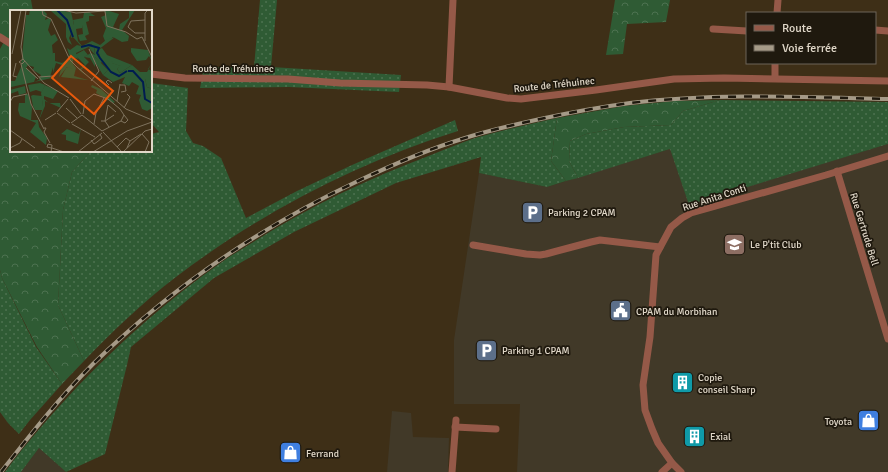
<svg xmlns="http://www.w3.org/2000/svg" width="888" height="472" font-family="Signika,sans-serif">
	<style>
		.commercial { fill: #413928 }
		.grass { fill: url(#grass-dots) }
		.forest { fill: url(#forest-crowns) }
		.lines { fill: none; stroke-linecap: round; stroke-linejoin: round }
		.street { stroke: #955948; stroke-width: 7 }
		.rail-casing { stroke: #a59a87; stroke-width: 4 }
		.rail { stroke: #1f190e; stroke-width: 2.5; stroke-dasharray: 8; stroke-linecap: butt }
		.labels { text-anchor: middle; stroke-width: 3.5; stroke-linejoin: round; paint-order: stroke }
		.street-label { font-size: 10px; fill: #e1d8c9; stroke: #1f190e }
		.poi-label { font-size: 10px; fill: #e1d8c9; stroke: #1f190e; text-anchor: start }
		.inset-river { fill: none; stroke: #001c50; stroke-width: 2 }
		.inset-road { fill: none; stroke: #7f735e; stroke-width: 1 }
		.view { fill: #e8590c; fill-opacity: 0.15; stroke: #e8590c; stroke-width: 2 }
		.inset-edge { fill: none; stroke: #e1d8c9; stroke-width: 2 }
	</style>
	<defs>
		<pattern id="grass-dots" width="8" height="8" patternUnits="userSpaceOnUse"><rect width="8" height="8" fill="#2f5b34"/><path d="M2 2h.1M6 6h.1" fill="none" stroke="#4d7250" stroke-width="1.8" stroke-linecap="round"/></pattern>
		<pattern id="forest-crowns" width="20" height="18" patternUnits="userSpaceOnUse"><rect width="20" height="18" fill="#2f5b34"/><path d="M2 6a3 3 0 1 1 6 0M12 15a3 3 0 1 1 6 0" fill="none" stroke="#4d7250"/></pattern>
	</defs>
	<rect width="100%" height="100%" fill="#3e2f17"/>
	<g class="commercial">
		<polygon points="888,144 888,472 517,472 520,404 454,404 454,340 479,173 547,187 670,149 689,204"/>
		<polygon points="392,411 411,413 413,437 449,438 448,472 387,472"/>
		<polygon points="39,448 66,472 21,472"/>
	</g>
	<g class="grass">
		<polygon points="260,0 277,0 271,67 401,75 399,92 289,87 200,88 204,67 254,67"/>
		<path d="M151,83L188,88L186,131L193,143L203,146L221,158L246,218L297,191L352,165L455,120L458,131C356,163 260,213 176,277C143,302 113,331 84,361L58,305L63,210L72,172L91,151H151V134L159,132L151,123Z"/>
		<polygon points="720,100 888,102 888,144 689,205 670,149 578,178 569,161 570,141 586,134 624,127 671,125 683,111"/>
		<path d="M557,118L551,161L566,181L547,187L479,173L481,157L396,183L294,232L214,278L131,347L127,365L105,454L66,472L39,448L21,472H5C27,442 52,414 77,387C121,341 170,298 222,262C231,255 241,250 250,244C308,207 368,179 431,155C446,149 460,143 475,138C502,130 530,124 557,118Z"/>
		<polygon points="0,270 2,278 36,347 62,384 30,420 19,434 8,423 0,412"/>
	</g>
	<g class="forest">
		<polygon points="0,0 31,0 33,11 11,11 11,151 91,151 72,172 63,210 58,305 84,361 62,384 37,347 2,278 0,270 0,49 6,38 0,34"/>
		<polygon points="615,0 670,0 666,22 627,24 623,54 606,55"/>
		<polygon points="720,100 683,111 671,125 624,127 586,134 570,141 569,161 578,178 566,181 551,161 557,118 624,106 675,101"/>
	</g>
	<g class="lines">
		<g class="street">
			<polyline points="777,13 778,0"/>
			<polyline points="713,29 747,31"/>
			<polyline points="875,30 888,31"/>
			<polyline points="0,37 11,44"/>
			<polyline points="151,74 185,78 288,79 340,83 427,85 449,87 507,98 521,99 596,90 674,79 724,78 888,81"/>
			<polyline points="775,78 775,63"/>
			<polyline points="449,87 453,0"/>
			<polyline points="837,171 888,339"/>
			<polyline points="473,245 526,254 540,255 546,254 591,242 600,240 660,247"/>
			<polyline points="455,427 496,429"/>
			<polyline points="452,472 456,420"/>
			<polyline points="662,472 672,463"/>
			<polyline points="681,472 672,463 658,443 652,429 645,410 643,385 650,337 656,255 671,227 682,218 691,213 826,175 888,156"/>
		</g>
		<defs>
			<path id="rail" d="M1,472C30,435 60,397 93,364C171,288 260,227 358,181C392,165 426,150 462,139C489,130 517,124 545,118C573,112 601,107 630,103C716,93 802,97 888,99"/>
		</defs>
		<use href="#rail" class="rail-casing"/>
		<use href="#rail" class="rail"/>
	</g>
	<defs>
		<symbol id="parking-square" viewBox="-11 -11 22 22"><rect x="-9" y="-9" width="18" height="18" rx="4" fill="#5c6f8a" stroke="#1f190e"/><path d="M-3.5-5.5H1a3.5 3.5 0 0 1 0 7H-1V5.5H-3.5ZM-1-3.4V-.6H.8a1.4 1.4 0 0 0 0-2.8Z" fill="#fff"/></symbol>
		<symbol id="school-square" viewBox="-11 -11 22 22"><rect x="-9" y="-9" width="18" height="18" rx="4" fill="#8d6e63" stroke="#1f190e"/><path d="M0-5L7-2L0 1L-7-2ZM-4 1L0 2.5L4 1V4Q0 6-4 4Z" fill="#fff"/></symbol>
		<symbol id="civic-square" viewBox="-11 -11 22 22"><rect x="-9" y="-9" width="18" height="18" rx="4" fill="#5c6f8a" stroke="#1f190e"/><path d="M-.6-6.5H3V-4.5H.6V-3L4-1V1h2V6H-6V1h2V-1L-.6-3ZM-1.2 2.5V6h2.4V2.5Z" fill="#fff"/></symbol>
		<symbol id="building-square" viewBox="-11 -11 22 22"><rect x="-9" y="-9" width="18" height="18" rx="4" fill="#0f9aa8" stroke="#1f190e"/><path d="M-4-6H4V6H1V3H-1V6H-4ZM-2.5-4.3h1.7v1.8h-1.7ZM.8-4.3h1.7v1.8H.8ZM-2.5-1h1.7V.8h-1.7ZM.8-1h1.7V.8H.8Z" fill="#fff"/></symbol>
		<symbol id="shop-square" viewBox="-11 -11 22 22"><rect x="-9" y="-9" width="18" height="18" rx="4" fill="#3f7fe0" stroke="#1f190e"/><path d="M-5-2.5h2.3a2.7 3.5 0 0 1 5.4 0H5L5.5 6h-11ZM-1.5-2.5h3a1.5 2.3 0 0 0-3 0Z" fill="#fff"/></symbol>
	</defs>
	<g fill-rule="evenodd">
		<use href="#parking-square" x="520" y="200" width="25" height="25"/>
		<use href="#school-square" x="722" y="232" width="25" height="25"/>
		<use href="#civic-square" x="608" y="298" width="25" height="25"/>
		<use href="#parking-square" x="474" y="338" width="25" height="25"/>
		<use href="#building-square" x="670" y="370" width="25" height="25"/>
		<use href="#shop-square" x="856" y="408" width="25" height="25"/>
		<use href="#building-square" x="682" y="424" width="25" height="25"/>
		<use href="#shop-square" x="278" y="440" width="25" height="25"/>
	</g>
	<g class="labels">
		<g class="street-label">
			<text x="233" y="72">Route de Tréhuinec</text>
			<text transform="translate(554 84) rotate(-6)" y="4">Route de Tréhuinec</text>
			<text transform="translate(714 197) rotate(-18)" y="4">Rue Anita Conti</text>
			<text transform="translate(865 229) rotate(73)" y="4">Rue Gertrude Bell</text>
		</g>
		<g class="poi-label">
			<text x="548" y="216">Parking 2 CPAM</text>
			<text x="750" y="248">Le P'tit Club</text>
			<text x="636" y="315">CPAM du Morbihan</text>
			<text x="502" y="354">Parking 1 CPAM</text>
			<text x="698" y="381">Copie<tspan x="698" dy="12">conseil Sharp</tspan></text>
			<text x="852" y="425" text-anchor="end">Toyota</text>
			<text x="710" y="440">Exial</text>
			<text x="306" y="457">Ferrand</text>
		</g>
	</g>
	<g transform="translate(10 10)">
		<rect width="142" height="142" fill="#3e2f17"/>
		<path d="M20,0H33L37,4L35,10L39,8L41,10L38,20L41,26L45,24L48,30L42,35L44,54L40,67L42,68L1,77L0,71H5L11,57L16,5H19ZM18,55L24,57L23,60L31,65L29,70L24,72L26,67L16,58ZM80,0H96L109,4L103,17L109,20L110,14L119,8V0H125L112,20L119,26L118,31L112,32L103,27L89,38H84L85,45L79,38L82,34L72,36L82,31L90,35L95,31L93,26L96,18L91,7L96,5L94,1ZM79,2L85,6H79V11L76,12L79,24L75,26L77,30L70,31L68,25L73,24L72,15H64L63,10L73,8L74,3ZM92,38L97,45L122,55L110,63L107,59L110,56L101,53L97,56L91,49L88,40ZM121,38L138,40L142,51L139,46L136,50L127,51L121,42ZM74,40L78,45L74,47L79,52L71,60L76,66L67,58L70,59L75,55L65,45ZM85,47L98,60L93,65L85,52ZM142,53L138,59L142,61V79L137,77L135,69H130L128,62H137ZM63,54L66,58L64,66L78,70H77L51,67L56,58ZM30,73L35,75L32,82L26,80L20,82L18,75ZM82,75L91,79L105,92L103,93L86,83L87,80L81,77ZM15,76L16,83L9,85L8,81L0,84V80ZM23,85L32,86L33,96H23L21,86ZM71,118L68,134L56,130V125L51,124L57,119L69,124Z" fill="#2f5b34" fill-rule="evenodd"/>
		<path d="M48,0H60L55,2H61L64,15H72V20V18L66,19L68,31L72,36L83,35L66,43L68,49L63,47V59L57,57L49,67L52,55L46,53L43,63V43H45V51L52,53L60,48L57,38L60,40L67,35L71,36L63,27L61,28V24L59,28L62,35L58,32L56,27V14L41,1ZM105,27L88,40L89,44L97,55L103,51L102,53L111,56L107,59L110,63L122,55L130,62V69H135L137,77L142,79V98L137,101L132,99L129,90L131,85L126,84L129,76L122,72L119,76L112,73L115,67L103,72L93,65L98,60L92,52L90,53L85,47V57L80,48L74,47L81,43L85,45L84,36L89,37L96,30ZM30,73L48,81L43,89L34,86V89L39,93H50L51,98L35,91V96L29,110L32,100H25L23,96H33L31,83L35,75ZM18,84L22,98L21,110H28L29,117L37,128L36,135L20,122L26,113L10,106L8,100L9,93H15V85Z" fill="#2f5b34"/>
		<path class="inset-river" d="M47,0L57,10L63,27M71,37L79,35L89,38L87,43L90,48L101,62L109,66L117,61M118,61H123L133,72L135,89L142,93"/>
		<path class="inset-road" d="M32,0L33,5L41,9L60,50L67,57L116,99L142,110M53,0L66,3L95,1L97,16L116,22L127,29L132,27L142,47M135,10L121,11L118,17L125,23H135M135,31V3L138,0M79,39L89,61L81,71M2,44L11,0M13,49L11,37L16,0M15,51L12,54L9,52L13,49L34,73L59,88M6,53L3,66L7,67M11,54L21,94L34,119M16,58L28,69M29,67L43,66M99,75L96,72L98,70L102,73M110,75H115L116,81L111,82M60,89L71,104M107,91L110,74M0,92L3,87L17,84M56,98L67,108M114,98L120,87L117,84M47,102L58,89M47,103L60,113M73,104L75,91L84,84L98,89L110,99L114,105L111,111L92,121M72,105L92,121M35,110L46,103M91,111H95L98,95L106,102M111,111L115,113L118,110L114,105M61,113L72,105M62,114L85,127M84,114L86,103L94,88M99,117L95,111L104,105M34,118H36L34,122L40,133M0,120L25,138M93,122L112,142M132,124L139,132L135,142M81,130L84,134L87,132L92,128L90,124M107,137L116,128L120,131M0,138L10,133L12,129M42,138L54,142M117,138L120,131L131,124M41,142L42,135L38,134L37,137L41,138M68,142L92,123M83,142L117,121L142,112M113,142L135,121L142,119"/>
		<path class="view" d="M61,46L103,81L84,104L42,68Z"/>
		<rect width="142" height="142" class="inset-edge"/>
	</g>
	<rect x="746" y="12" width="130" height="52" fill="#1f190e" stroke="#6d6559"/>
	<rect x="754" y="25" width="20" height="6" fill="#955948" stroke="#6d6559"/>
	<text x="782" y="32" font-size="12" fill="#e1d8c9">Route</text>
	<rect x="754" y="45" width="20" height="6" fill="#a59a87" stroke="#6d6559"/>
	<text x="782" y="52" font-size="12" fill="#e1d8c9">Voie ferrée</text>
</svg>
